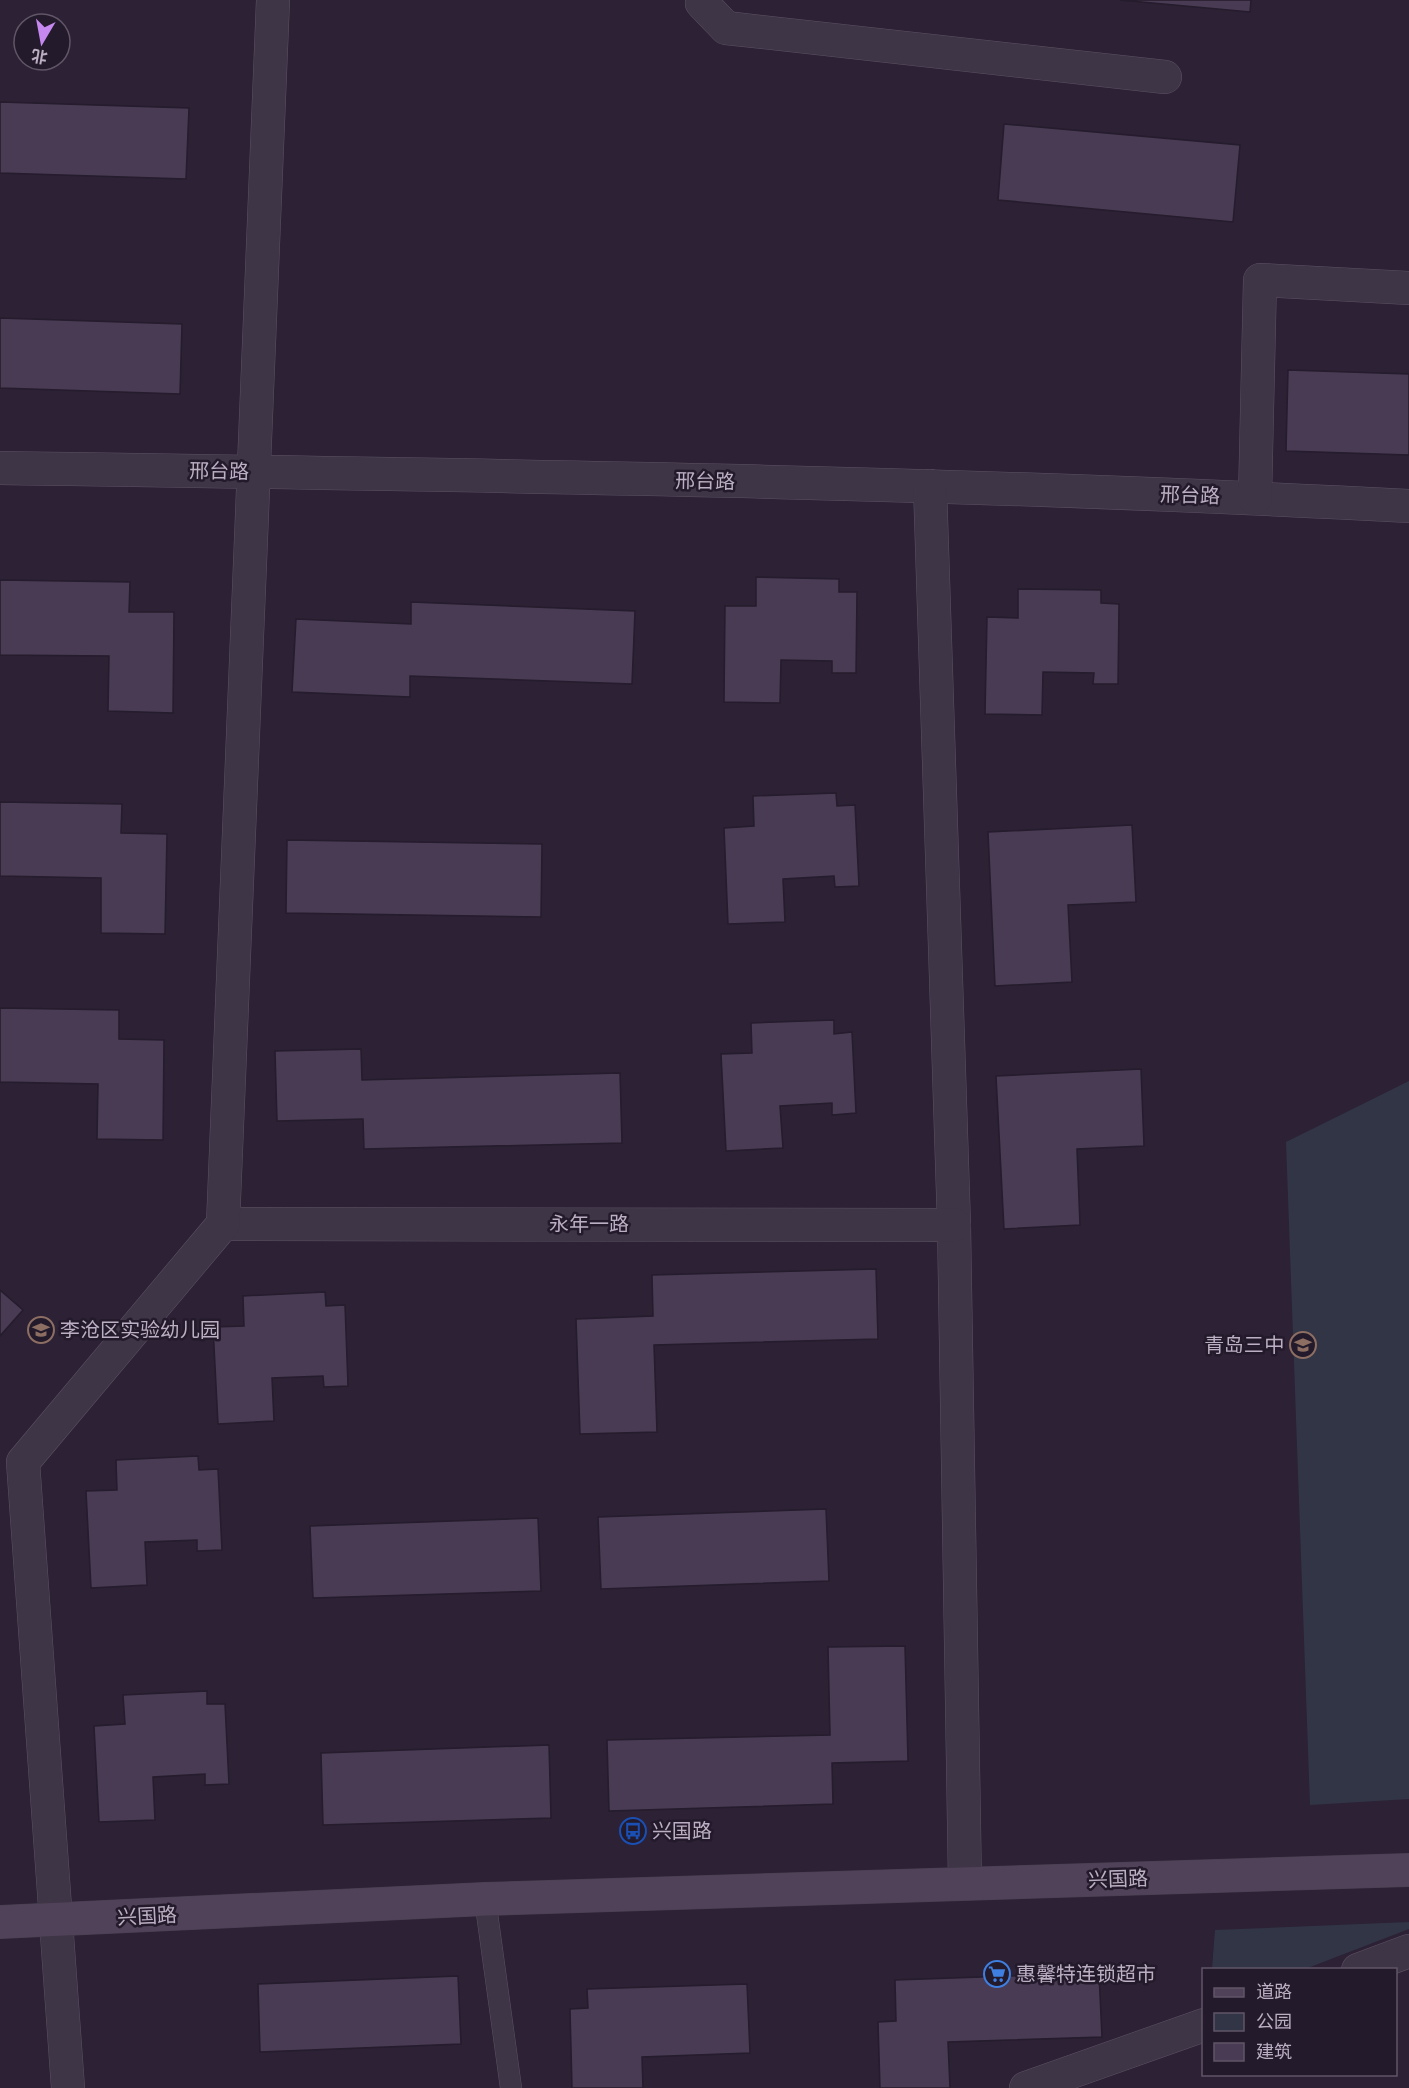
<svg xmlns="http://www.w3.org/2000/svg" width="1409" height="2088" font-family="'Fira Sans','Noto Sans SC',sans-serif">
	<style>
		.green { fill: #313546 }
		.building { fill: #483b53; stroke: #251c2d; stroke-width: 1.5 }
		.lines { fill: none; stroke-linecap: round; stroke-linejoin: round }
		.lane-casing { stroke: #5c5264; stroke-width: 22 }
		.street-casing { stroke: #5c5264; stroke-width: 34 }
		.secondary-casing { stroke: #483e50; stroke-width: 34 }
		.lane { stroke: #3e3546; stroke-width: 21 }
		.street { stroke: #3e3546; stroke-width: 33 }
		.secondary { stroke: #504359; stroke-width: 33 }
		.labels { text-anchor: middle; stroke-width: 5; stroke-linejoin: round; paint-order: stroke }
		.street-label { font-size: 20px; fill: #bbafc3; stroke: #231a2b }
		.poi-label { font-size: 20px; fill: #bbafc3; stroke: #231a2b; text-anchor: start }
	</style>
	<rect width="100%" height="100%" fill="#2c2135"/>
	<g class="green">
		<polygon points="1409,1081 1409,1799 1310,1805 1286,1142"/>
		<polygon points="1409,1922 1409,1929 1305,1969 1212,1969 1215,1930"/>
	</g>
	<g class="building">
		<polygon points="1120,0 1251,0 1250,12"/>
		<polygon points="0,102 189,108 186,179 0,173"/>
		<polygon points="1004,124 1240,145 1233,222 998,200"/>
		<polygon points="0,318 182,324 180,394 0,388"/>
		<polygon points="1288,370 1409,374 1409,455 1286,451"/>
		<polygon points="756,577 839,579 839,592 857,592 856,673 832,673 832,661 781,660 780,703 724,702 725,606 756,606"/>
		<polygon points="0,580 130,582 129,612 174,612 173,713 108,711 109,656 0,655"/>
		<polygon points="1018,589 1101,590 1101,603 1119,604 1118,684 1093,684 1094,673 1043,672 1042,715 985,714 987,617 1018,618"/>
		<polygon points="411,602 635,611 632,684 410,676 410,697 292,692 296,619 411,624"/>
		<polygon points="836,793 837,806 855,805 859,886 835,887 834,876 783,879 785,922 728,924 724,828 754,826 753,796"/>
		<polygon points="0,802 122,804 121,833 167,834 165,934 101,933 101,878 0,876"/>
		<polygon points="1132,825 1136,902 1068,905 1072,982 995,986 988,832"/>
		<polygon points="287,840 542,844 541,917 286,913"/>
		<polygon points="0,1008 119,1010 119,1039 164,1040 163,1140 97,1139 98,1084 0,1082"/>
		<polygon points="834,1020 834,1034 852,1032 856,1113 832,1115 832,1103 780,1106 783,1148 726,1151 721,1054 752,1053 751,1023"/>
		<polygon points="361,1049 362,1080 620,1073 622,1143 364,1149 363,1119 277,1121 275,1051"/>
		<polygon points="1141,1069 1144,1146 1077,1149 1080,1225 1004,1229 996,1076"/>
		<polygon points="876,1269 878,1339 654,1345 657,1432 580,1434 576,1319 653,1316 652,1275"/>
		<polygon points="0,1290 23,1310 0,1336"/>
		<polygon points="325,1292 326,1306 345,1305 348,1386 324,1387 323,1376 272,1378 274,1421 218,1424 213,1327 244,1326 243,1296"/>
		<polygon points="198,1456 199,1470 218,1469 222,1550 197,1551 197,1540 145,1542 147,1585 91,1588 86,1491 117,1490 116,1460"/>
		<polygon points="826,1509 829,1581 601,1589 598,1517"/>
		<polygon points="538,1518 541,1591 313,1598 310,1526"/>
		<polygon points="905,1646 908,1761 832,1763 833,1804 609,1811 607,1740 830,1735 828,1647"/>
		<polygon points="207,1691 207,1704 225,1704 229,1784 205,1785 205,1774 153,1777 155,1820 99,1822 94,1726 125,1724 123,1695"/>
		<polygon points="549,1745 551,1818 323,1825 321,1753"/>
		<polygon points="1099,1973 1102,2037 948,2042 950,2088 880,2088 878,2022 896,2021 895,1980"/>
		<polygon points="458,1976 461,2044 260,2052 258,1984"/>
		<polygon points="747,1984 750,2053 642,2057 643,2088 572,2088 570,2009 588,2008 587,1989"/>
	</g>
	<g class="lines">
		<defs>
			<polyline id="lane" points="485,1899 511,2088"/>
			<g id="street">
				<polyline points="703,0 702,3 726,28 1165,77"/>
				<path d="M0,468C470,475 940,481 1409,506"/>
				<polyline points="930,486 954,1225 965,1884"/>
				<polyline points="1255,498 1260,280 1409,288"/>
				<polyline points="223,1224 954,1225"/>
				<polyline points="1358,1970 1409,1951"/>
				<polyline points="68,2088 23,1462 223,1224 273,0"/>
				<polyline points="1026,2088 1204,2025"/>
			</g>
			<polyline id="secondary" points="0,1922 485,1899 1409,1870"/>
		</defs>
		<use href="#lane" class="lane-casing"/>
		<use href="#street" class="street-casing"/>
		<use href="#secondary" class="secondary-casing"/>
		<use href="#lane" class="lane"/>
		<use href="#street" class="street"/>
		<use href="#secondary" class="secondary"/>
	</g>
	<defs>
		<symbol id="school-ring" viewBox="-11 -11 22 22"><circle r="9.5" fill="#231a2b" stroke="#8d6e63" stroke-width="1.5"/><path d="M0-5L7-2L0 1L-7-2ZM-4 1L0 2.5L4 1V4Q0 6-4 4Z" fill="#8d6e63"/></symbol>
		<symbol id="bus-ring" viewBox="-11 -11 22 22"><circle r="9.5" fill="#231a2b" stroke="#1a4fb4" stroke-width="1.5"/><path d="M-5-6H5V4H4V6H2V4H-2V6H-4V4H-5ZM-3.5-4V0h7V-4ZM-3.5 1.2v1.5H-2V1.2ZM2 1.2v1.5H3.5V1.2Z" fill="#1a4fb4"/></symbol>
		<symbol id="supermarket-ring" viewBox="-11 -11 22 22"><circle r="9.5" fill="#231a2b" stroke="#3f7fe0" stroke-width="1.5"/><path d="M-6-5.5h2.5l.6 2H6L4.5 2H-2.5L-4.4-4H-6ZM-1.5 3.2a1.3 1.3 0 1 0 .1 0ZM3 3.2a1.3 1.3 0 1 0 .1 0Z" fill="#3f7fe0"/></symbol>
	</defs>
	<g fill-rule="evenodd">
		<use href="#school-ring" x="26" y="1315" width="30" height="30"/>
		<use href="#school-ring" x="1288" y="1330" width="30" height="30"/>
		<use href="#bus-ring" x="618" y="1816" width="30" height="30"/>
		<use href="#supermarket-ring" x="982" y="1959" width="30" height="30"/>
	</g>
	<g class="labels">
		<g class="street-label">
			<text transform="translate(219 471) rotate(1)" y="7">邢台路</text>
			<text transform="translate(705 481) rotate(1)" y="7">邢台路</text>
			<text transform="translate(1190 495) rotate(2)" y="7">邢台路</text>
			<text x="589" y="1231">永年一路</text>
			<text transform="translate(1118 1879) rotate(-2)" y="7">兴国路</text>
			<text transform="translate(147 1916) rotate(-3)" y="7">兴国路</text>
		</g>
		<g class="poi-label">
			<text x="60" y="1337">李沧区实验幼儿园</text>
			<text x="1284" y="1352" text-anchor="end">青岛三中</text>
			<text x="652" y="1838">兴国路</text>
			<text x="1016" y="1981">惠馨特连锁超市</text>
		</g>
	</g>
	<rect x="1202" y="1968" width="195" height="108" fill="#231a2b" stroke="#605668" stroke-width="1.5"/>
	<rect x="1214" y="1988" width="30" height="9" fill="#504359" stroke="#605668" stroke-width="1.5"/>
	<text x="1256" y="1998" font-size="18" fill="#bbafc3">道路</text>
	<rect x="1214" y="2013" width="30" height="18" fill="#313546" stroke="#605668" stroke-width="1.5"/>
	<text x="1256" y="2028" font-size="18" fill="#bbafc3">公园</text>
	<rect x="1214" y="2043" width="30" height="18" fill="#483b53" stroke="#605668" stroke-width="1.5"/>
	<text x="1256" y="2058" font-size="18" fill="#bbafc3">建筑</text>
	<g transform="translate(42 42) rotate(190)"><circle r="28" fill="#231a2b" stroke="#605668" stroke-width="1.5"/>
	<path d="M0-4.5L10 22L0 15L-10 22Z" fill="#c488ef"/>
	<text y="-9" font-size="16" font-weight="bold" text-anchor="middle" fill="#bbafc3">北</text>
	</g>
</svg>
